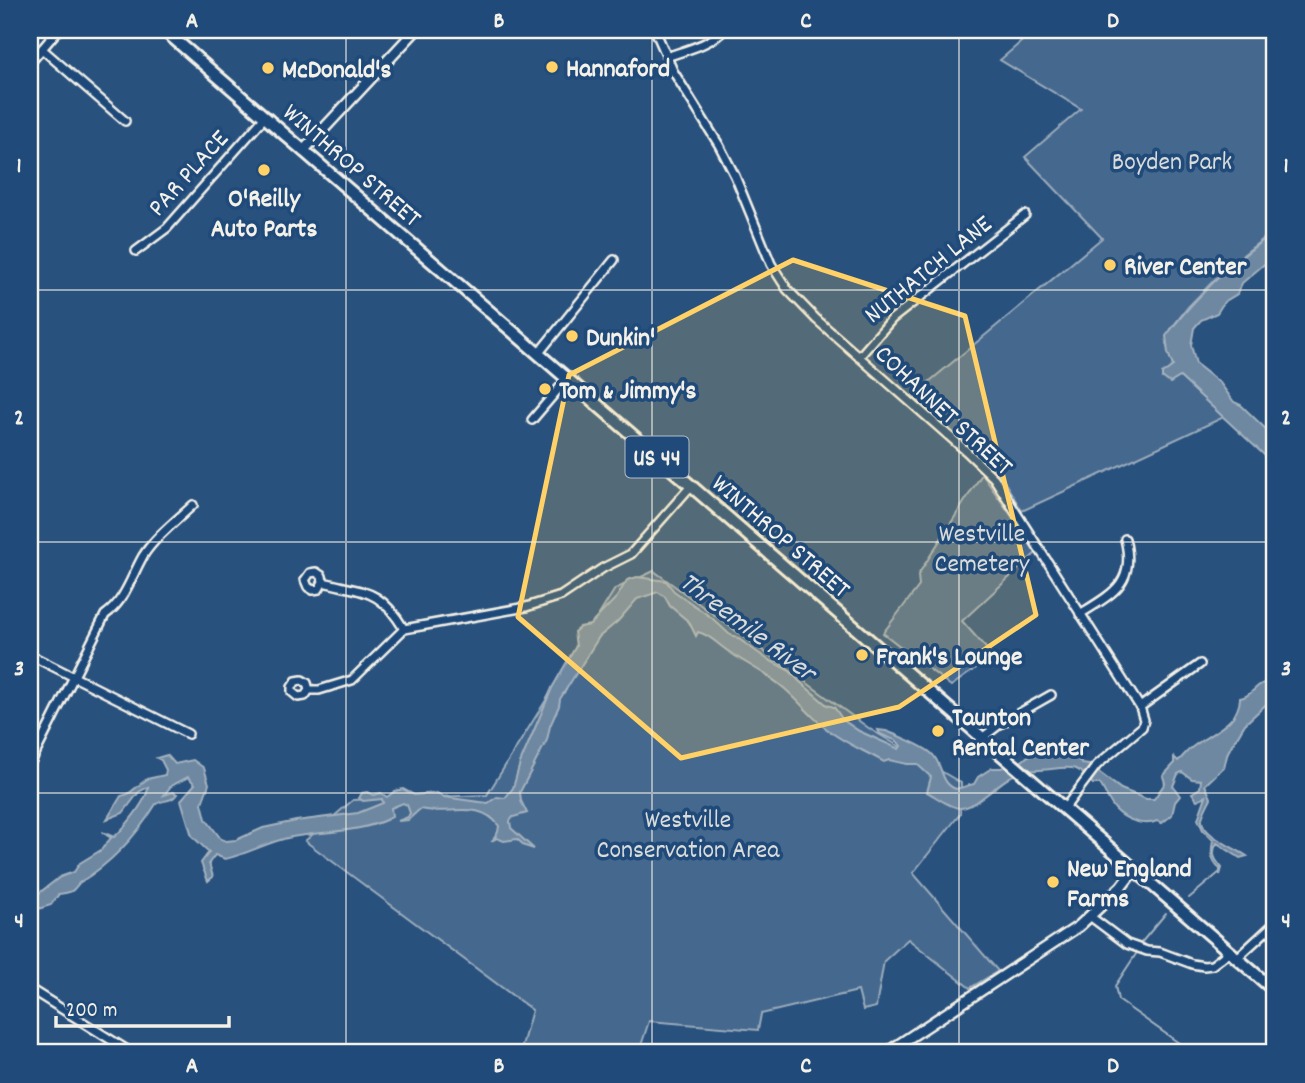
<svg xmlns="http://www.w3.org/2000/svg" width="1305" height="1083" font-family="Dekko,sans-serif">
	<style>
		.green { fill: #45688e; stroke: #9cacbb; stroke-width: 2 }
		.water { fill: #6e88a2; stroke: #a4b2be; stroke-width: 2 }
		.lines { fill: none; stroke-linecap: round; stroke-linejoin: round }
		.stream { stroke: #a4b2be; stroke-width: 2 }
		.minor-casing { stroke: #f4f1e8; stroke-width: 12 }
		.major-casing { stroke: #f4f1e8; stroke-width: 14 }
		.highway-casing { stroke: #f4f1e8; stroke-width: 16 }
		.minor { stroke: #1f4a7a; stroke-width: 7 }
		.major { stroke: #1f4a7a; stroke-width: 9 }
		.highway { stroke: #1f4a7a; stroke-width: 10 }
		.marked { fill: #ffd166; fill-opacity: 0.2; stroke: #ffd166; stroke-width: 5; stroke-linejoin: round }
		.grid { fill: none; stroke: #f4f1e8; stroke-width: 2; stroke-opacity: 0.55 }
		.poi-dot { fill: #ffd166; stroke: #1f4a7a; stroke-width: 2.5 }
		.labels { text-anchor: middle; stroke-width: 7; stroke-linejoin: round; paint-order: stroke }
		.shield { fill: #1f4a7a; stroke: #b4bfc7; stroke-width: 2 }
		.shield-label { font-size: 24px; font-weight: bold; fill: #f4f1e8 }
		.poi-label { font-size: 26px; font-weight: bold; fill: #f4f1e8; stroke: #1f4a7a; text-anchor: start }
		.park-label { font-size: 26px; fill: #dadcda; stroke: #1f4a7a }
		.street-label { font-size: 26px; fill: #f4f1e8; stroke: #1f4a7a }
		.water-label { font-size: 28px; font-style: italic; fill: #d9dcda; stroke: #1f4a7a }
		.neatline { fill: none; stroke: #f4f1e8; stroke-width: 2.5 }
		.grid-label { font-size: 23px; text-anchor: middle; font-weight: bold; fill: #f4f1e8 }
	</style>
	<rect width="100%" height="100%" fill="#28517e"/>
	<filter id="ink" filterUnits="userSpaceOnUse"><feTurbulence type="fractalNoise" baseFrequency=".0143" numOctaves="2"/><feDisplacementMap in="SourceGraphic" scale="14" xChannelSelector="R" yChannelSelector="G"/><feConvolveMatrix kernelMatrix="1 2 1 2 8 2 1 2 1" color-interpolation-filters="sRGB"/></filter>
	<g filter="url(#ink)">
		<g class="green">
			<polygon points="1035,30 1275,30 1275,233 1263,239 1224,270 1188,307 1171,329 1166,343 1173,366 1163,374 1162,378 1180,377 1224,417 1022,511 999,473 912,396 1102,238 1025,157 1081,109 1000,60"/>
			<polygon points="982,474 1037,552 962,621 993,656 951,686 883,633 919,586 918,575"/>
			<polygon points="654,571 870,729 961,783 960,814 913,873 998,971 970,988 908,939 884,961 876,1007 863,1010 858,991 761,1014 758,1030 649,1021 639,1052 520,1053 532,1010 305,841 353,800 487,795 615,589"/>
		</g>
		<g class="water">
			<path d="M1275,233V255L1242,283L1237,294L1224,302L1217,313L1201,320L1194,328L1191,345L1196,364L1220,383L1234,402L1241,405L1275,438V465L1180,377L1170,383L1162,377V374L1173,366L1168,353L1166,336C1189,305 1214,280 1243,256C1254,247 1263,239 1275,233Z"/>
			<path d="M637,577L666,581L674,591L712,618L729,634L736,637L767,659L790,671L799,681L827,705L834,707L843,720L859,731L899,749L901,746L897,741L880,734L878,730L886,731C897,735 923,746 931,753C944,764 939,783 956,789L974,784L978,777L992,768H1001L1022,761L1028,756L1053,751L1074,755L1082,764L1089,765L1121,789L1146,799H1154L1165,783L1163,776L1174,764V757L1178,761C1183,757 1185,753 1190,749C1208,733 1239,725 1240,698C1251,697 1255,685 1264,683L1275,667V696L1245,724L1228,752L1224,767L1205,785L1211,798C1208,804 1204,811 1202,818C1199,834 1237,849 1247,856L1240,858L1217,843C1210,854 1216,861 1222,868L1220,875V869C1210,861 1211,851 1213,840L1203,830L1198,819L1206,796L1197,800L1192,793L1200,788L1201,780L1192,779L1182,772L1178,774L1173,786L1180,796L1175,802L1172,815L1162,823L1157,821C1144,827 1125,820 1115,809C1108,801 1106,793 1100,784H1093C1078,766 1074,766 1051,769C1038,771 1023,769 1010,777C997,784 974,809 960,808C949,808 936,796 927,792L931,777L917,764H907L889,760L884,762C865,751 846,744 828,730C812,718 800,702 785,689C766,672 741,662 721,646C713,640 709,635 698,632L696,636L689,622L670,606L665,597L658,592L637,599L618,621L599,637L560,699L559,706L550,726L547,740L520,792L521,801L527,813L513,817L510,821L511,828L534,849L525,846L517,839L504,841L497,838L493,840L498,832L499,826C480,799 448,816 420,809L408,820L398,821L408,817L410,813L407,805L403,803L391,808L392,816L388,819C358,833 324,831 292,837C269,841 248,854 225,859L215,855L209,863L213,877L208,881L201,863L209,852L192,836L181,800L195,784L188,777L171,786L164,795L173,792L177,794C171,803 163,799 156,804C137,835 110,864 79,883C71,893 72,892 59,894L51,905L35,910L30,914V896L39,893L60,877L74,872L80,863L101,850L111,838L102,832L114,837C125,828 148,799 148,787L139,792L123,813L107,819L121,796L128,794L147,779L165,775L166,770L161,760L157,758L167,755L175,764L193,760L204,768L209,784L202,803L206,819L221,839L226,841L236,840L263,828L296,821L358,813L383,803L382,799L363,801L359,798L362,793L367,792L373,795L381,793L387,797L395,791L403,789L414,795L437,793L444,797L472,801L488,803L497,797L505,798L513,788L520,763L552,688L576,646L574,632L580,627L590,625L617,597L627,580Z"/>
		</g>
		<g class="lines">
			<g class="stream">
				<polyline points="1189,898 1220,872"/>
				<polyline points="1141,943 1166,913"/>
				<polyline points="1136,954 1115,986 1118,1000 1193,1053"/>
			</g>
			<defs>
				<g id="minor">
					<polyline points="655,30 673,71 719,145 735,176 771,264 787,289 816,319 966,451 994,478 1140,707 1144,720 1142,727 1097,765 1064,809"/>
					<polyline points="42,49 125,121"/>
					<path d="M666,57C686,50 709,45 724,30"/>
					<polyline points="30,63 58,30"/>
					<polyline points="136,251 167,228 265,117"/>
					<polyline points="538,354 614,260"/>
					<polyline points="859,357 892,319 1025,215"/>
					<polyline points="532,420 567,379"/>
					<path d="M323,582L322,576L316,572L310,573L305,580L308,587L313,590L319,589L323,582C366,593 380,589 404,629"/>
					<path d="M1080,614C1114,593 1136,582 1125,539"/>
					<polyline points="30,655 188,734"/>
					<polyline points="309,690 305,696 298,697 292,692 292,687 296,681 302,680 307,683 309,690 319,690 352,680 404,629 526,607 561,596 603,568 631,554 691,486"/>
					<polyline points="1140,707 1200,664"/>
					<polyline points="982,738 1000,724 1051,695"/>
					<path d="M30,764L105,615C125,601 131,577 143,556C155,537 176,521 193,505"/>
					<polyline points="1091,917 1127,944 1147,951 1160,952 1192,964 1204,966 1212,965 1229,952"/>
					<polyline points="1237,958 1275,923"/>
					<polyline points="30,989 132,1053"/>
				</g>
				<g id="major">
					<polyline points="303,151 416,30"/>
					<polyline points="886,1053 1079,926 1121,887 1134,870"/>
				</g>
				<polyline id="highway" points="164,30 1275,991"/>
			</defs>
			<use href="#minor" class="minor-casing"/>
			<use href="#major" class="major-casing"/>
			<use href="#highway" class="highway-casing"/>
			<use href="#minor" class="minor"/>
			<use href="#major" class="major"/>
			<use href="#highway" class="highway"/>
		</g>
	</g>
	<path class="marked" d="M793,260L965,316L1036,615L899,707L681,758L518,617L569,375Z"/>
	<path class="grid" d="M346,30V1053M652,30V1053M959,30V1053M30,290H1275M30,542H1275M30,793H1275"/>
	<g class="poi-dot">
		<circle cx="552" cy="67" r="7"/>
		<circle cx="268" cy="68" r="7"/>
		<circle cx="264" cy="170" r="7"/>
		<circle cx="1110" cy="265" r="7"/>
		<circle cx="572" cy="336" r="7"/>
		<circle cx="545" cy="389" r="7"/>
		<circle cx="862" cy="655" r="7"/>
		<circle cx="938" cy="731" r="7"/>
		<circle cx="1053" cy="882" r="7"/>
	</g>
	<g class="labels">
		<rect class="shield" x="625.5" y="436.5" width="63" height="41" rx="5"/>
		<g class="shield-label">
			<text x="657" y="465">US 44</text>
		</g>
		<g class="poi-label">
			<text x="566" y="76">Hannaford</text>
			<text x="282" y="77">McDonald's</text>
			<text x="264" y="206" text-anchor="middle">O'Reilly<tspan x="264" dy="30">Auto Parts</tspan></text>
			<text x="1124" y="274">River Center</text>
			<text x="586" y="345">Dunkin'</text>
			<text x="559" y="398">Tom &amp; Jimmy's</text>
			<text x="876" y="664">Frank's Lounge</text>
			<text x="952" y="725">Taunton<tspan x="952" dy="30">Rental Center</tspan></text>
			<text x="1067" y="876">New England<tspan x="1067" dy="30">Farms</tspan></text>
		</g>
		<g class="park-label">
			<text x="1172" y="169">Boyden Park</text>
			<text x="982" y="541">Westville<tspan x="982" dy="30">Cemetery</tspan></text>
			<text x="688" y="827">Westville<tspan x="688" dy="30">Conservation Area</tspan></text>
		</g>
		<g class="street-label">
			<text transform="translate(353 164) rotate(41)" y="9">WINTHROP STREET</text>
			<text transform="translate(187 172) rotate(-48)" y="9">PAR PLACE</text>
			<text transform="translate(927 268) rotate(-39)" y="9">NUTHATCH LANE</text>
			<text transform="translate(945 409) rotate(43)" y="9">COHANNET STREET</text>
			<text transform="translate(782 535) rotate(41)" y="9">WINTHROP STREET</text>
		</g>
		<g class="water-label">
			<text transform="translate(749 625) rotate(37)" y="10">Threemile River</text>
		</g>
	</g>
	<rect width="1305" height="1083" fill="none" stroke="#1f4a7a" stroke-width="77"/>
	<path d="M56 1016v10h173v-10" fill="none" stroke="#f4f1e8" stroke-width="3.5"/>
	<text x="66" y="1016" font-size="21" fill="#f4f1e8" stroke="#1f4a7a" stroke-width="5" paint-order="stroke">200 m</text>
	<rect x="38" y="38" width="1228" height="1006" class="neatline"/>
	<g class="grid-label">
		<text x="192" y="27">A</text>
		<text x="499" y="27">B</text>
		<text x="806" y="27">C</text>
		<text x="1113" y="27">D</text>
		<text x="19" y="172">1</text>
		<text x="1286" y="172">1</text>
		<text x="19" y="424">2</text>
		<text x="1286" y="424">2</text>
		<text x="19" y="675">3</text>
		<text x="1286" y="675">3</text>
		<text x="19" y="927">4</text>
		<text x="1286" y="927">4</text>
		<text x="192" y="1072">A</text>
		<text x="499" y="1072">B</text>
		<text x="806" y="1072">C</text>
		<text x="1113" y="1072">D</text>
	</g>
</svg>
